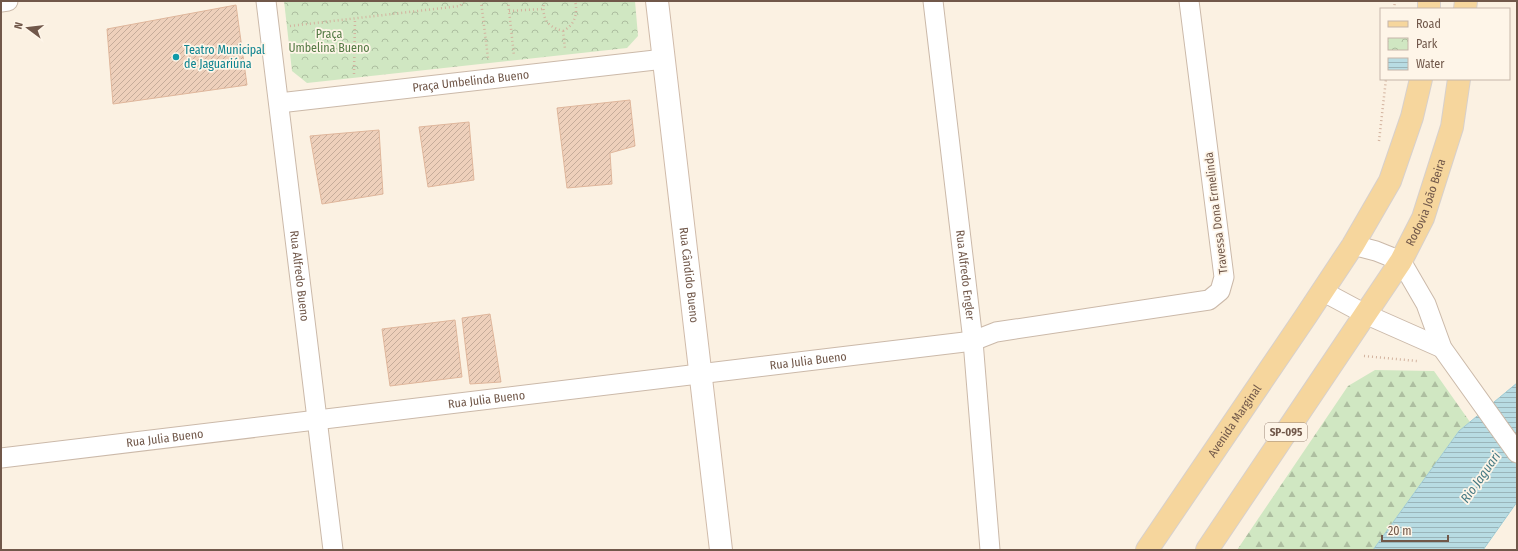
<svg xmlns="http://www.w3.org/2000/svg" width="1518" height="551" font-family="'Fira Sans Condensed',sans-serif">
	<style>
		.forest { fill: url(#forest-firs) }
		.park { fill: url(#park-crowns) }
		.water { fill: url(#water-rules); stroke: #9fcbd4 }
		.building { fill: url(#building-hatch); stroke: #e0b79c }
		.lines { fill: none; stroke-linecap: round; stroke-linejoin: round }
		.street-casing { stroke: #cbb9a9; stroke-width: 21 }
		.secondary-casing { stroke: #d0bbaa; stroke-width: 24 }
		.primary-casing { stroke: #d7d0cc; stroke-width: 24 }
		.path { stroke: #d3b39f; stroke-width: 2.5; stroke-dasharray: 1 3; stroke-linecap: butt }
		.street { stroke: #fff; stroke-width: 19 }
		.secondary { stroke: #fff; stroke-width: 22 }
		.primary { stroke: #f6d69d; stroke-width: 22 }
		.culture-dot { fill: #0f9aa8; stroke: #fef5e8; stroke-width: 1.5 }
		.labels { text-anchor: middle; stroke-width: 3.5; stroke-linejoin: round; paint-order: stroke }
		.shield { fill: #fef5e8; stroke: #9b8779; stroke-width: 1 }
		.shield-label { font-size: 11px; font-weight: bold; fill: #71584a }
		.park-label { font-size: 12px; fill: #557b45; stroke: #fef5e8 }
		.culture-label { font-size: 12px; fill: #0d838f; stroke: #fef5e8; text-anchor: start }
		.street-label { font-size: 12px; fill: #71584a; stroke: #fef5e8 }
		.water-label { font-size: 13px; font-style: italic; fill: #457983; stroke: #fef5e8 }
	</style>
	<defs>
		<pattern id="forest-firs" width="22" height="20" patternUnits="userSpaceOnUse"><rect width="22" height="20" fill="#d0e7c2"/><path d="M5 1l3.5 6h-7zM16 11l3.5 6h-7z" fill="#adbea0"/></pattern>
		<pattern id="park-crowns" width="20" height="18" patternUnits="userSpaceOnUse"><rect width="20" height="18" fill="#d0e7c2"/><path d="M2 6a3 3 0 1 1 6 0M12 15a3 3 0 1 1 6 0" fill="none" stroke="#adbea0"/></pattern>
		<pattern id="water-rules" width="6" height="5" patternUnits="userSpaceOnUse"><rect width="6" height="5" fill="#b8dce3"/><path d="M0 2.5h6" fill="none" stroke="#9ab5ba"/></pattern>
		<pattern id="building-hatch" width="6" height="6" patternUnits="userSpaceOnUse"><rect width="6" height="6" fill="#eed0bb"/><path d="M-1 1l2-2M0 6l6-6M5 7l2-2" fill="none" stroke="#c5ac9a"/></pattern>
	</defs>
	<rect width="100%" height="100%" fill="#fbf1e2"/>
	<polygon class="forest" points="1375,370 1434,371 1470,422 1459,431 1373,550 1237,550 1348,386"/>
	<polygon class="park" points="284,1 635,1 638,36 627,48 307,83 292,71"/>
	<polygon class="water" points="1517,383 1517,502 1483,550 1373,550 1459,431"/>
	<g class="building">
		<polygon points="236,5 247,85 113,104 107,29"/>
		<polygon points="630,100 635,146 610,153 612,184 567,188 557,108"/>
		<polygon points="469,122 474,180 428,187 419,127"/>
		<polygon points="379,130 383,194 322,204 310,136"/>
		<polygon points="490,314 501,382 470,384 462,318"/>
		<polygon points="455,320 462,377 390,386 382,329"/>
	</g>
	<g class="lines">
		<defs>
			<g id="street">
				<path id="s1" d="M266,1L333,550"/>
				<path id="s2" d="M933,1L973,341L990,550"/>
				<polyline points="1,2 8,1"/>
				<path id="s3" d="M279,103L664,59"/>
				<polyline points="1353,245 1376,251 1401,261 1426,304 1442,348 1517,453"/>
				<polyline points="1322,291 1365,314 1442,348"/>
				<path id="s4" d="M1,458L973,341L996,332L1209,300L1220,291L1224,277L1189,1"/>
			</g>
			<g id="secondary">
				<path id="s5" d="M657,1L721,550"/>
			</g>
			<g id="primary">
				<polyline points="1429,9 1429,1"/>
				<polyline points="1465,9 1466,1"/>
				<path id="s6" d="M1147,550L1306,316L1353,245L1390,181L1412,117L1421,79"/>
				<path id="s7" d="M1207,550L1401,261L1423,218L1452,127L1459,79"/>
			</g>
		</defs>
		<use href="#street" class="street-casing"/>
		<use href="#secondary" class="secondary-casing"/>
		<use href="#primary" class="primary-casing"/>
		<g class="path">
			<polyline points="481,1 488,58"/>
			<polyline points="508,1 514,56"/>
			<path d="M544,1C542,19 546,26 563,31L565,49"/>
			<polyline points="1394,9 1395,1"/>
			<polyline points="509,11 543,9"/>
			<polyline points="290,26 460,6 464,1"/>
			<path d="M563,31C575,25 578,13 575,1"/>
			<polyline points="354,74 355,18"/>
			<polyline points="1379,141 1386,79"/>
			<polyline points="1364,356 1417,361"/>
		</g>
		<use href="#street" class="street"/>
		<use href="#secondary" class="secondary"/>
		<use href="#primary" class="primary"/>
	</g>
	<circle class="culture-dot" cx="176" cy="57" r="4"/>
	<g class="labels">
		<rect class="shield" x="1265" y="423" width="42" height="18" rx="3"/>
		<g class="shield-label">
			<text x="1286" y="436">SP-095</text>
		</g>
		<g class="park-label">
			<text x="329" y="38">Praça<tspan x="329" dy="14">Umbelina Bueno</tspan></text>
		</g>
		<g class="culture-label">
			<text x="184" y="54">Teatro Municipal<tspan x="184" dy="14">de Jaguariúna</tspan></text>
		</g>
		<g class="street-label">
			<text dy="4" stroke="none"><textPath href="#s3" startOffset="193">Praça Umbelinda Bueno</textPath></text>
			<text dy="4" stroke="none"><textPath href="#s7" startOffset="412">Rodovia João Beira</textPath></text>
			<text transform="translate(1216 213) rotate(-97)" y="4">Travessa Dona Ermelinda</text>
			<text dy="4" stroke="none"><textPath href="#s2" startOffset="276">Rua Alfredo Engler</textPath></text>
			<text dy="4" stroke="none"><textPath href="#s1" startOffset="277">Rua Alfredo Bueno</textPath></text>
			<text dy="4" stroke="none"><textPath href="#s5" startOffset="276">Rua Cândido Bueno</textPath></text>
			<text dy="4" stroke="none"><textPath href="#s4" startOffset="813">Rua Julia Bueno</textPath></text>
			<text dy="4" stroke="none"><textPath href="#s4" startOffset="489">Rua Julia Bueno</textPath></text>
			<text dy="4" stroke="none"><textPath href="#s6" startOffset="156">Avenida Marginal</textPath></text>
			<text dy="4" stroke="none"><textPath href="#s4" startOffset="165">Rua Julia Bueno</textPath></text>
		</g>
		<g class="water-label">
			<text transform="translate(1480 477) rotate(-55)" y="5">Rio Jaguari</text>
		</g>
	</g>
	<rect width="1518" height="551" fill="none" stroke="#71584a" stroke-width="4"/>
	<rect x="1380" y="8" width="130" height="72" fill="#fef5e8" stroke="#c6b6a9"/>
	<rect x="1388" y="21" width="20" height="6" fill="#f6d69d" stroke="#c6b6a9"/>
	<text x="1416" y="28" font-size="12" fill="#71584a">Road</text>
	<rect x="1388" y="38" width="20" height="12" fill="url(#park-crowns)" stroke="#c6b6a9"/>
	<text x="1416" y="48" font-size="12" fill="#71584a">Park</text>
	<rect x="1388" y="58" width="20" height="12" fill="url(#water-rules)" stroke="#c6b6a9"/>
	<text x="1416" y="68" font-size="12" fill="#71584a">Water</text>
	<g transform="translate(28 28) rotate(285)" stroke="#fef5e8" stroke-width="3" paint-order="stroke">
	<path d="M0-3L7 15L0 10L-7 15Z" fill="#71584a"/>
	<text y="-6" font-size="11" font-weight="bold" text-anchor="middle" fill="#71584a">N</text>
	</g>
	<path d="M1382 535v6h66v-6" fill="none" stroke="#71584a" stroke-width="2"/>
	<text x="1388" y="535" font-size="12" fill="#71584a" stroke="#fef5e8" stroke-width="3" paint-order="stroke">20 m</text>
</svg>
